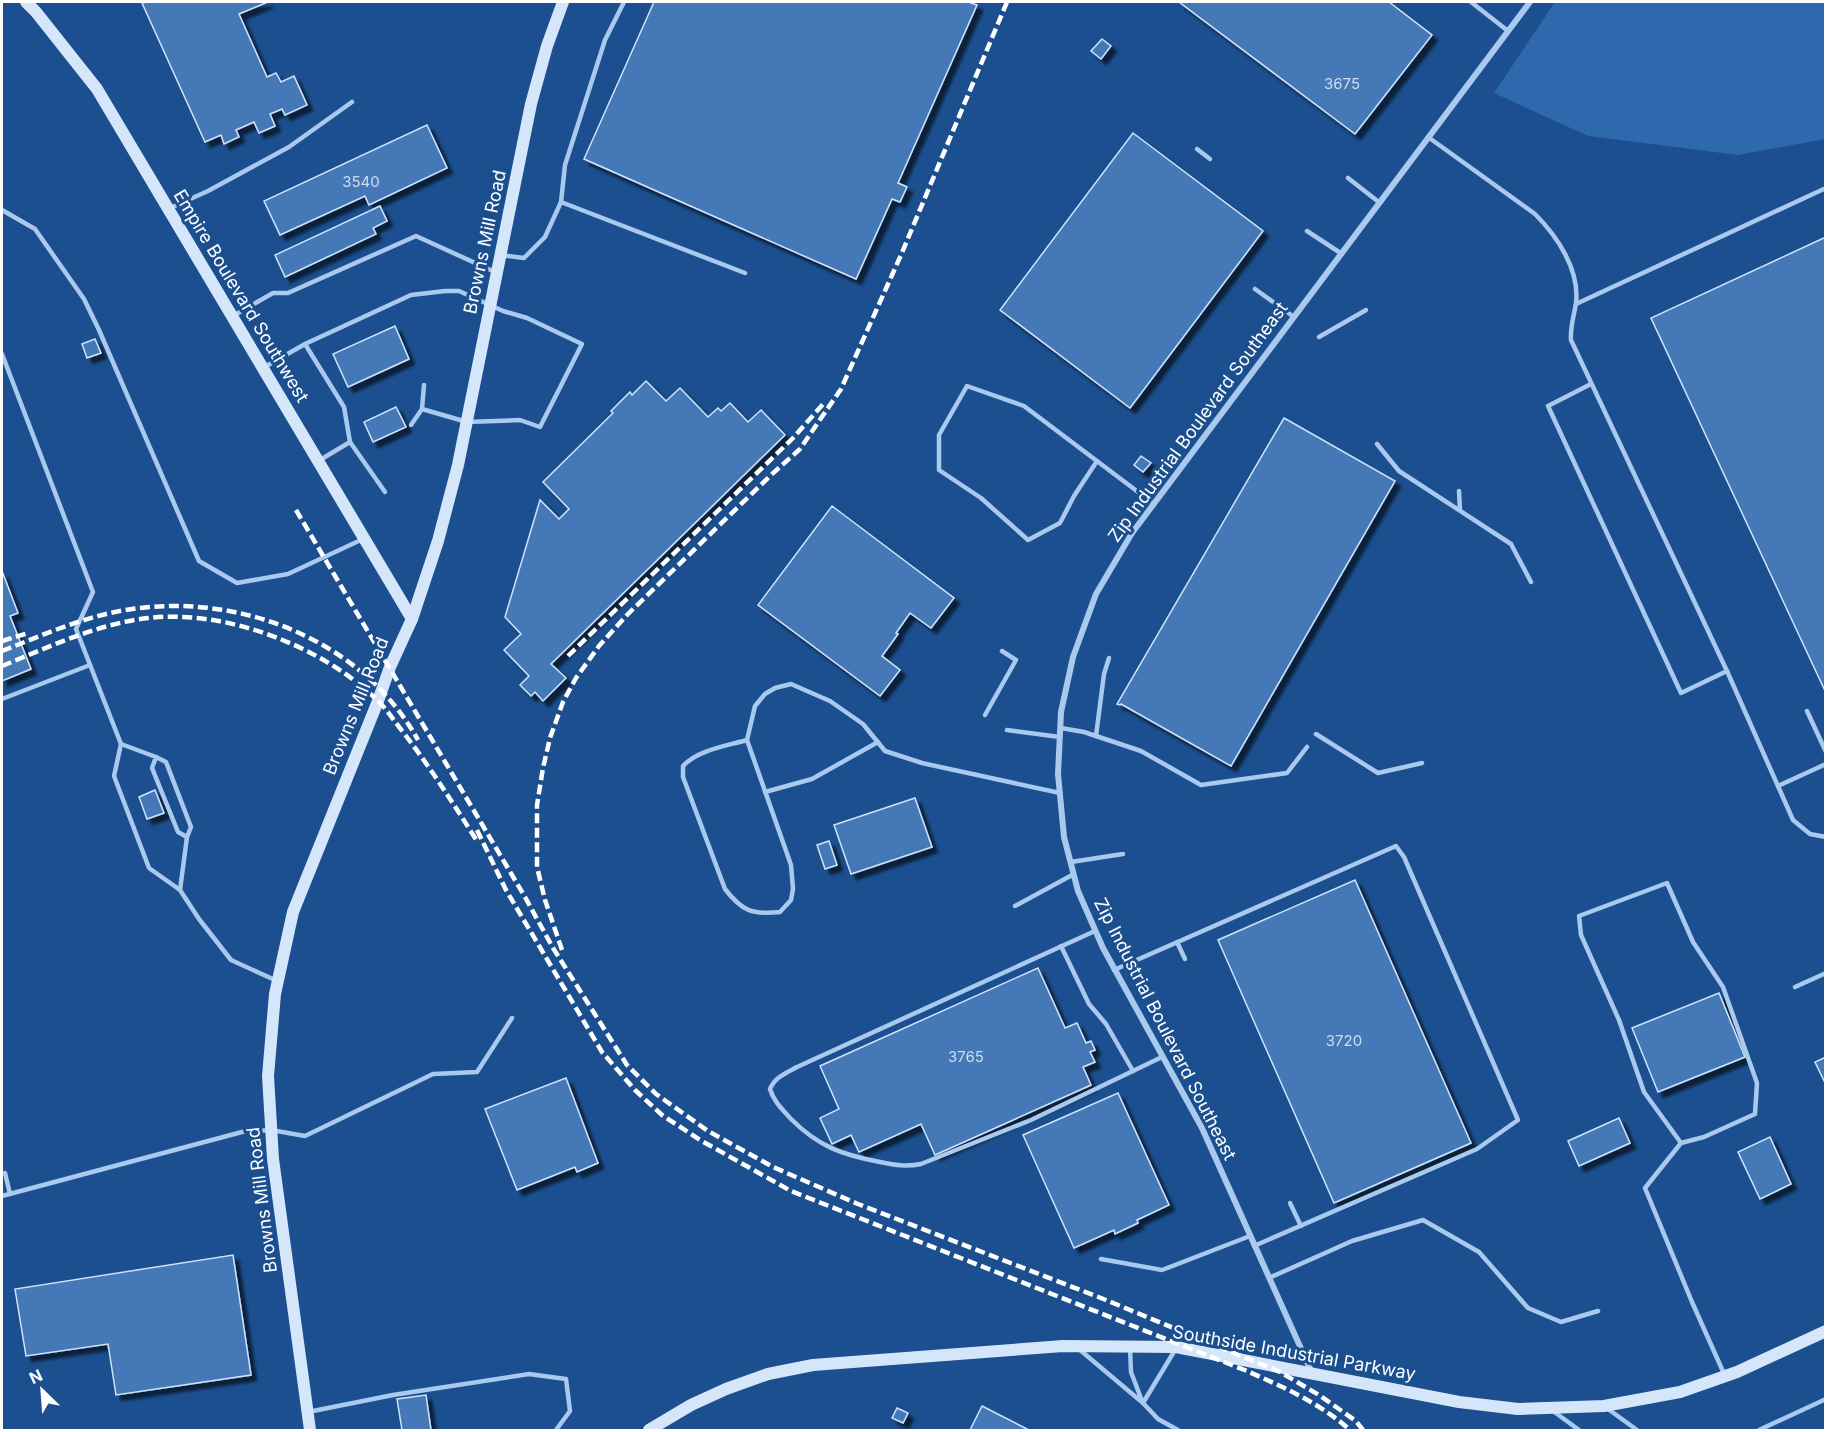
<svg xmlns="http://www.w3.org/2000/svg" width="1827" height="1432" font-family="Inter,sans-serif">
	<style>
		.green { fill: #2e69ad }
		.building { fill: #4478b7; stroke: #cfe3fa; stroke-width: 1.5; filter: url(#shadow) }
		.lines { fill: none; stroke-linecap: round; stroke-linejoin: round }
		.lane { stroke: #a9c9ee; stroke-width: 4.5 }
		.street { stroke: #a9c9ee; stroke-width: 6 }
		.secondary { stroke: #d6e6fa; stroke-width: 12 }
		.rail { stroke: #fff; stroke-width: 4.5; stroke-dasharray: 10 4.5; stroke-linecap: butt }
		.labels { text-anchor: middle; stroke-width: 6; stroke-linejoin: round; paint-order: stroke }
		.number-label { font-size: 15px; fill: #d0dded }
		.street-label { font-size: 18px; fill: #fff; stroke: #1b4f8f }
	</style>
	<defs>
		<filter id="shadow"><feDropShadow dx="5.5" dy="5.5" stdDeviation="1.5" flood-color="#0009"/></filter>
	</defs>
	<rect width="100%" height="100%" fill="#1b4f8f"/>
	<polygon class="green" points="1555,2 1825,2 1825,139 1738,155 1588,136 1494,93"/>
	<g class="building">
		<polygon points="147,2 268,2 239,14 267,77 276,73 281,82 294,76 307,105 285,115 282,109 270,114 275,126 259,133 254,122 236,130 239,137 224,144 221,135 205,142 142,3"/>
		<polygon points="654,2 968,2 977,5 898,183 907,187 900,202 892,199 856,279 584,159"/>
		<polygon points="1179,2 1389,2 1432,35 1355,134"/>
		<polygon points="1102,39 1111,46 1101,59 1091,51"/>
		<polygon points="427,125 447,168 369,205 365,196 280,235 264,201"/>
		<polygon points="1133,133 1263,231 1130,408 1000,310"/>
		<polygon points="380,206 387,221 373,228 376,234 285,277 275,255"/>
		<polygon points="1826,237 1826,693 1651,318"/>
		<polygon points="395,326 409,359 348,387 333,354"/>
		<polygon points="95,339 101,353 87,358 82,344"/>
		<polygon points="646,381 666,401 680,388 708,417 718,408 721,411 730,403 748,422 761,410 785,435 551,664 566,678 543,701 535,692 531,696 520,685 529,676 504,650 521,634 505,617 540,500 559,519 569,509 543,482 613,413 611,411 630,392 632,395"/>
		<polygon points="396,407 406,427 373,442 364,422"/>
		<polygon points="1284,418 1395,481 1231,766 1121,704 1120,705 1117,704"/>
		<polygon points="1141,456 1151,463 1143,472 1134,465"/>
		<polygon points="832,506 954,598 931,628 910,613 896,633 898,634 882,656 900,670 880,696 758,605"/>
		<polygon points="2,571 18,613 10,616 31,669 2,681"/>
		<polygon points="155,790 164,813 147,819 139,797"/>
		<polygon points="915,798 932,847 851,874 834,825"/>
		<polygon points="829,841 837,865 825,869 817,845"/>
		<polygon points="1355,880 1471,1143 1334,1203 1218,940"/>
		<polygon points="1038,968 1065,1028 1077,1023 1086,1043 1091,1041 1095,1050 1090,1052 1095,1062 1083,1067 1091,1085 935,1155 921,1124 859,1152 851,1135 832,1144 820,1118 839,1109 820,1066"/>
		<polygon points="1719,993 1745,1057 1658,1092 1632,1028"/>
		<polygon points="1826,1057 1826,1085 1815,1062"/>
		<polygon points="566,1078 598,1163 577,1172 575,1167 517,1190 485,1109"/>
		<polygon points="1118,1093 1169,1205 1137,1220 1138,1223 1115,1234 1114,1230 1074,1248 1023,1135"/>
		<polygon points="1619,1118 1630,1143 1579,1166 1568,1141"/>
		<polygon points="1770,1137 1791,1184 1760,1199 1738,1152"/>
		<polygon points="233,1255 251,1375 116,1395 108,1344 26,1356 15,1289"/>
		<polygon points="426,1395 431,1430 402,1430 397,1399"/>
		<polygon points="982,1406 1027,1429 1026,1430 970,1430"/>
		<polygon points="897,1408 908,1413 903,1423 892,1418"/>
	</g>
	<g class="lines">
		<g class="lane">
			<polyline points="1471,2 1508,31"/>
			<path d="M1428,137L1535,214C1557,236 1580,270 1576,303C1574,316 1570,327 1571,340L1727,671L1793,820L1810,834L1826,837"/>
			<polyline points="1197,149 1210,159"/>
			<polyline points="1348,178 1380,203"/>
			<polyline points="561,202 565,165 605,40 624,2"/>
			<polyline points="168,209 208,191 289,147 352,102"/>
			<polyline points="2,210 35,229 84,299 99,330 199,561 237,583 288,574 363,539"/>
			<polyline points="1307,231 1342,254"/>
			<polyline points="501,255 524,258 545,237 561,202 745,273"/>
			<polyline points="1255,289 1294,317"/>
			<polyline points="1576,304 1826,188"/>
			<polyline points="233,316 273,293 288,293 416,236 495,272"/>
			<polyline points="1319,337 1366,310"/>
			<polyline points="305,344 344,407 350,442"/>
			<polyline points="2,354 93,592 76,629 121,744"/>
			<polyline points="263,368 305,344 411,295 445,291 459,291 503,311 527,318 582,344 540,427 520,420 467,422 422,409 424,385"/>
			<polyline points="1591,384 1548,406 1681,693 1727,671"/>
			<polyline points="411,425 422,409"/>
			<polyline points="1377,444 1399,471 1511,544 1531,582"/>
			<polyline points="320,460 350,442 385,492"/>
			<polyline points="1097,461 1074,496 1060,523 1028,540 981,498 939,470 939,435 967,386 1024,406 1154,504"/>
			<polyline points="1459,491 1460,510"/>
			<polyline points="2,699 90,665"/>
			<polyline points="1807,711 1826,752"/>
			<polyline points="985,715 1016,660 1002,651"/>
			<polyline points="1061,728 1084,732 1141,751 1201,785 1287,773 1307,747"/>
			<polyline points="1007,730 1060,737"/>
			<polyline points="1316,734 1378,773 1422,763"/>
			<polyline points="1096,736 1104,674 1109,658"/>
			<path d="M747,740L791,865L793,889L791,900L780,912C752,915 742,911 725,889L683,777V766C698,750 726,746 747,740L755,706L765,694L775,688L791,684L830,701L863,724L885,751L922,763L1060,793"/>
			<polyline points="156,757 166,762 191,827 187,837 180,890"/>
			<polyline points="1778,786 1826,764"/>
			<polyline points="765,792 812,779 878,742"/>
			<polyline points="187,837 178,832 152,768 156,757 121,744 114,776 149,868 180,890 199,919 231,960 275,980"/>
			<polyline points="1071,862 1123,854"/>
			<polyline points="1015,906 1074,874"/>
			<path d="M1095,931L797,1067C786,1073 775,1077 770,1089C774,1102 782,1109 791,1119C819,1147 843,1155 880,1162C895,1165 906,1167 921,1164L1031,1120L1162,1057"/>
			<polyline points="1177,942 1185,959"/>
			<polyline points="1061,946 1089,1004 1106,1024 1133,1071"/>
			<polyline points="1114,970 1396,846 1404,857 1518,1120 1477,1149 1254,1246"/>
			<polyline points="1795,987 1826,973"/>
			<polyline points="1681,1143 1704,1137 1755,1114 1757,1083 1723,987 1693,942 1667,883 1579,916 1581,935 1619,1020 1644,1092 1681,1143 1645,1188 1692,1302 1725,1376"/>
			<polyline points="5,1173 10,1194"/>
			<polyline points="2,1196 242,1132 271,1130 305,1136 433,1074 477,1072 512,1018"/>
			<polyline points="1290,1203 1301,1226"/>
			<polyline points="1101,1259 1162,1270 1250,1236"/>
			<polyline points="1269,1278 1352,1241 1423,1220 1479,1252 1528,1308 1561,1322 1598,1311"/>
			<polyline points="1130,1348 1131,1372 1142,1401"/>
			<polyline points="1080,1350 1143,1403 1158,1419 1178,1430"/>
			<polyline points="1143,1403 1175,1350"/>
			<polyline points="1608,1409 1637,1430"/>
			<polyline points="1553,1411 1579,1430"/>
			<polyline points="308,1412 393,1395 529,1374 566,1379 570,1411 556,1430"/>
			<polyline points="1759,1430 1826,1399"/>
		</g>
		<polyline class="street" points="1312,1373 1202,1128 1103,948 1078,891 1064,837 1058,774 1061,712 1073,657 1096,594 1132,533 1530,2"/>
		<g class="secondary">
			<polyline points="26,2 36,12 97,89 412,619"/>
			<polyline points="310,1430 273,1159 268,1076 275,994 293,912 378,701 390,667 412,619 438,541 458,465 531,104 547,46 563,2"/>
			<polyline points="649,1430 691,1405 726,1389 768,1374 813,1365 1063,1346 1176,1347 1459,1402 1518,1409 1604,1406 1680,1392 1737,1372 1826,1331"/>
		</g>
		<g class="rail">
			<polyline points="296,510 525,897 553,948 627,1065 656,1094 708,1131 773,1167 858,1204 1101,1298 1280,1372 1319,1395 1356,1421 1363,1430"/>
			<polyline points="2,641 28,633"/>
			<path d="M2,651C43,635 87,615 132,609C242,593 363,641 418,740"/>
			<polyline points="568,656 793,438 824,403"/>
			<path d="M2,666C49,647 97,624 148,618C225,609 322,646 377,700C387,709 394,721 403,732C430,767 453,803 477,841"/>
			<path d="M477,830L506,890L602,1052L635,1090L662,1115L700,1140L791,1191L1247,1371C1283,1387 1320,1403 1350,1430"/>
			<polyline points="562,950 545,900 537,867 537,805 543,768 550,738 563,702 576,678 599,646 627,615 771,475 800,449 841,389 901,255 1007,2"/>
		</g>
	</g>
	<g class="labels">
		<g class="number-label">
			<text x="1342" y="89">3675</text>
			<text x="361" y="187">3540</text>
			<text x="1344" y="1046">3720</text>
			<text x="966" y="1062">3765</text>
		</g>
		<g class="street-label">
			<text transform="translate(485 242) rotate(-78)" y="6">Browns Mill Road</text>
			<text transform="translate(241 296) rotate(59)" y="6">Empire Boulevard Southwest</text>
			<text transform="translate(1198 422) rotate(-54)" y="6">Zip Industrial Boulevard Southeast</text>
			<text transform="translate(356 706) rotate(-68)" y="6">Browns Mill Road</text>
			<text transform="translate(1165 1029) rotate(63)" y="6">Zip Industrial Boulevard Southeast</text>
			<text transform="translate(262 1200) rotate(-97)" y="6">Browns Mill Road</text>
			<text transform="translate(1294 1353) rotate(10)" y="6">Southside Industrial Parkway</text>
		</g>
	</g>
	<rect width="1827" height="1432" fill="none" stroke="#ffffff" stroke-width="6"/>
	<g transform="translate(42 1390) rotate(335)" stroke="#1b4f8f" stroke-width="4.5" paint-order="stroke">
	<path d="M0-4.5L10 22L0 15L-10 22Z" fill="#ffffff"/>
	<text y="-9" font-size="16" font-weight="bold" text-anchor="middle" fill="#ffffff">N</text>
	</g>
</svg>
